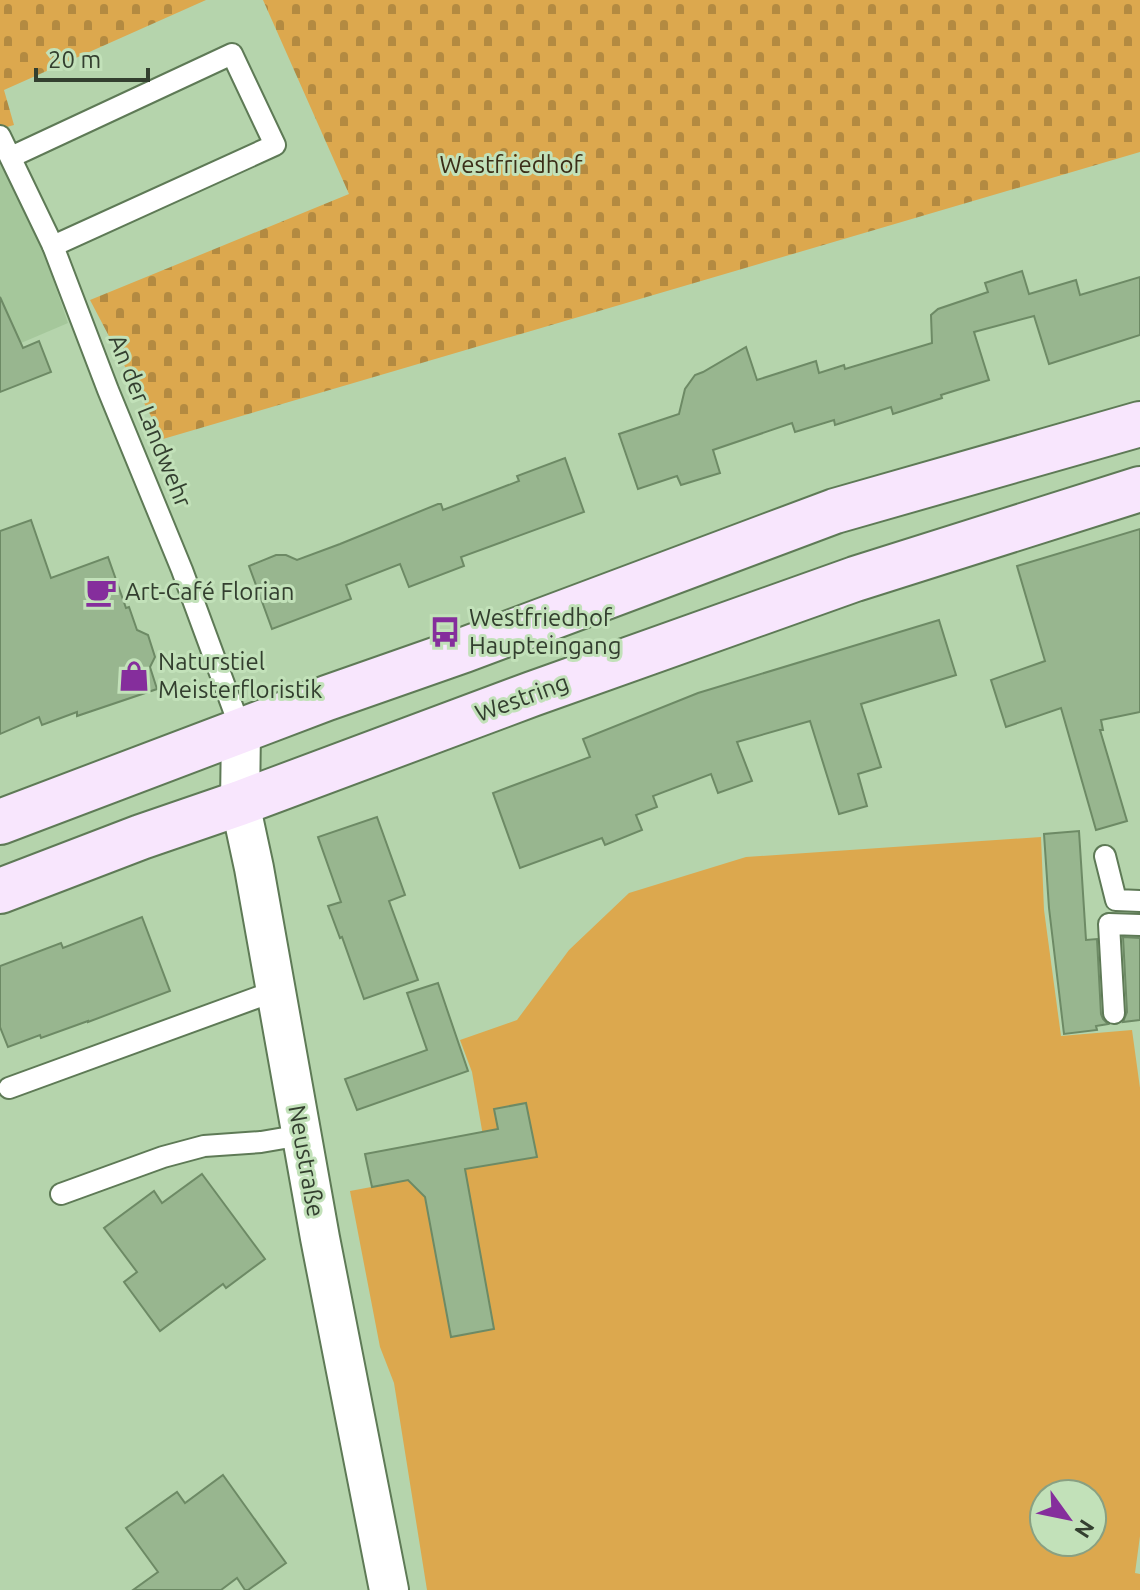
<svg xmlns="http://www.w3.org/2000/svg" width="1140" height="1590" font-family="Ubuntu,sans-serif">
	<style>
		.built { fill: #a5c79b }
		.cemetery { fill: url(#cemetery-stones) }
		.pitch { fill: #dca84e; fill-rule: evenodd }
		.building { fill: #98b68f; stroke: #6d8a65; stroke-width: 2 }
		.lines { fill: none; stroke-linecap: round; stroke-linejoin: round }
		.service-casing { stroke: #5e7a56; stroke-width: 24 }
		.minor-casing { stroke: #5e7a56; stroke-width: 42 }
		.secondary-casing { stroke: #5e7a56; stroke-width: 48 }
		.service { stroke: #fff; stroke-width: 20 }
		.minor { stroke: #fff; stroke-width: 38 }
		.secondary { stroke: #f8e6fd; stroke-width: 44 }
		.labels { text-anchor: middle; stroke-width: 6; stroke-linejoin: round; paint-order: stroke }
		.park-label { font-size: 24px; fill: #3b2e18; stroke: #c2e1b9 }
		.street-label { font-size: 24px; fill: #333f2f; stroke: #c2e1b9 }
		.poi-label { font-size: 24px; fill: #333f2f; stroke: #c2e1b9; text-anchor: start }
	</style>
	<defs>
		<pattern id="cemetery-stones" width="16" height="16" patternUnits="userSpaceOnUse" patternTransform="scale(2)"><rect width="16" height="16" fill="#dca84e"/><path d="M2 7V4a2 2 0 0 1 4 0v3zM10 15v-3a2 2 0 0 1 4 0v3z" fill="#b38a41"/></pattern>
	</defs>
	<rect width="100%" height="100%" fill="#b5d4ac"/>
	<polygon class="built" points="0,155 43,250 68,323 0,352"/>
	<g class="cemetery">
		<polygon points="0,0 206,0 4,90 14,125 0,129"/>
		<polygon points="263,0 1140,0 1140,152 163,439 90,300 349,194"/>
	</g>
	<path class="pitch" d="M1041,837L1044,910L1061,1036L1132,1030L1140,1088V1536L1135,1573L1140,1574V1590H427L394,1383L380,1347L350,1191L488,1165L472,1072L460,1040L517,1020L569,950L629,893L746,857ZM1044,1494H1092V1542H1044Z"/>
	<g class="building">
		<polygon points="1022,271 1029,294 1076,280 1080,295 1140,277 1140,335 1049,364 1034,316 974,332 989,380 941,395 942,398 893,414 891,407 835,425 834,420 795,432 792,423 713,450 720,473 681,485 677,476 638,489 619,434 679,414 685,389 695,375 703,372 746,347 757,380 816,361 819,373 844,365 845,369 932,343 931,315 938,309 988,292 985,283"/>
		<polygon points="0,297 23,348 39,341 51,372 0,392"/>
		<polygon points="565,458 584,512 461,557 464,566 409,587 400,564 346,585 351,599 272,629 249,566 276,555 286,555 297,560 340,544 438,504 441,504 443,510 519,481 517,476"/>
		<polygon points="31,520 51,578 108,557 126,608 129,607 137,630 148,635 155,657 150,667 157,689 77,716 77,712 42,725 39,717 0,734 0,531"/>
		<polygon points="1140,529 1140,712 1101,720 1103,730 1100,730 1127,821 1096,830 1061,708 1006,727 991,680 1045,661 1017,566"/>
		<polygon points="939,620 956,675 861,704 881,767 858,774 867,806 839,814 810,721 737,742 752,781 718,793 711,774 653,796 657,807 636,815 642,830 605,845 602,838 520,868 493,793 590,757 583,739 698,693"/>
		<polygon points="377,817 405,895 389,901 418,980 364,999 342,937 340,938 328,906 341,902 318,837"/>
		<polygon points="1079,831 1086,940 1097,939 1101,1014 1103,1019 1108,1024 1096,1026 1097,1030 1064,1034 1049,908 1044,834"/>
		<polygon points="142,917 170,991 88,1022 88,1021 41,1038 40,1035 8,1047 0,1027 0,966 61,943 63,948"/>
		<polygon points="1123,937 1140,938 1140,1020 1123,1022 1127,1012"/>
		<polygon points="438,983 468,1071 357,1110 345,1079 427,1050 407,993"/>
		<polygon points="526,1103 537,1157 465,1169 494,1329 451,1337 425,1197 408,1180 372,1187 365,1154 498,1129 494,1109"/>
		<polygon points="202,1174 265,1259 226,1288 223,1284 160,1331 124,1282 137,1272 104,1228 154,1191 162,1203"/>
		<polygon points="223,1475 286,1563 248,1590 245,1590 237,1578 221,1590 133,1590 158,1572 126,1528 177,1492 185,1503"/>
	</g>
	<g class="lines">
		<defs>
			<g id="service">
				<polyline points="0,136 53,246 108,390 182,570 241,730"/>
				<polyline points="11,157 232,54 275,145 53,246"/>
				<polyline points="1105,856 1116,900 1140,901"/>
				<polyline points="1114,1013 1109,924 1140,925"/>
				<polyline points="9,1088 275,991"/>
				<polyline points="61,1194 163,1157 204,1146 261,1142 302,1135"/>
			</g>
			<polyline id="minor" points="241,730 240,803 254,868 320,1238 389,1590"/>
			<g id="secondary">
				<polyline points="0,822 327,698 464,650 835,511 1140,424"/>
				<polyline points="0,891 141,837 240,803 532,694 855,579 1140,489"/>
			</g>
		</defs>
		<use href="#service" class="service-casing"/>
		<use href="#minor" class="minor-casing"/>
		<use href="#secondary" class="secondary-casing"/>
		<use href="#service" class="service"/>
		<use href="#minor" class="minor"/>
		<use href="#secondary" class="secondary"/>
	</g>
	<defs>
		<symbol id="cafe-bare" viewBox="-9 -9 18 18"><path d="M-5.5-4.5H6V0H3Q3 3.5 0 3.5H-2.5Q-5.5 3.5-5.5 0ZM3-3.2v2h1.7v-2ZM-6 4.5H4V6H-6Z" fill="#852e9c" stroke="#c2e1b9" stroke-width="2.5" paint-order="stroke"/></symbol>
		<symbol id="bus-bare" viewBox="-9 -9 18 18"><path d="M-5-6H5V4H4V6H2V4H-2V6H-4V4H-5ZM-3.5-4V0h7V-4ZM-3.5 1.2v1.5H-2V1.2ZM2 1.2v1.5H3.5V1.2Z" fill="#852e9c" stroke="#c2e1b9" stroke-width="2.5" paint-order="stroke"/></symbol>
		<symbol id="shop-bare" viewBox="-9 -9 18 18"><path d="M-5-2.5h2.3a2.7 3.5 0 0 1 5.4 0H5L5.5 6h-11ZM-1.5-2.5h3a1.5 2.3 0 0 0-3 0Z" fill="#852e9c" stroke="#c2e1b9" stroke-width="2.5" paint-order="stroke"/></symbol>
	</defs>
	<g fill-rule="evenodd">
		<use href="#cafe-bare" x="79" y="570" width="44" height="44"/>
		<use href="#bus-bare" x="423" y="610" width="44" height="44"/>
		<use href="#shop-bare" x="112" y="654" width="44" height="44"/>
	</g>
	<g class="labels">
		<g class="park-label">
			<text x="511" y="173">Westfriedhof</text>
		</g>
		<g class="street-label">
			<text transform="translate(150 421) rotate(68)" y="8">An der Landwehr</text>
			<text transform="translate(522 698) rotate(-20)" y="8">Westring</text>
			<text transform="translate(306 1161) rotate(80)" y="8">Neustraße</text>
		</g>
		<g class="poi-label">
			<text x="125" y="600">Art-Café Florian</text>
			<text x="469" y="626">Westfriedhof<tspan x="469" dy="28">Haupteingang</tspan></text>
			<text x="158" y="670">Naturstiel<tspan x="158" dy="28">Meisterfloristik</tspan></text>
		</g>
	</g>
	<g transform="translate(1068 1518) rotate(123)"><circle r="38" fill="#c2e1b9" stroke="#89a082" stroke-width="2"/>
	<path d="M0-6L14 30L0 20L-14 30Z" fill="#852e9c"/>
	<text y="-12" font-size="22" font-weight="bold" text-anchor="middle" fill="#333f2f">N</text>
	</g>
	<path d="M36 68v12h112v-12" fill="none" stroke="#333f2f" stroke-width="4"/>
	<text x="48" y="68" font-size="24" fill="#333f2f" stroke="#c2e1b9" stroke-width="6" paint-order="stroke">20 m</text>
</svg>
